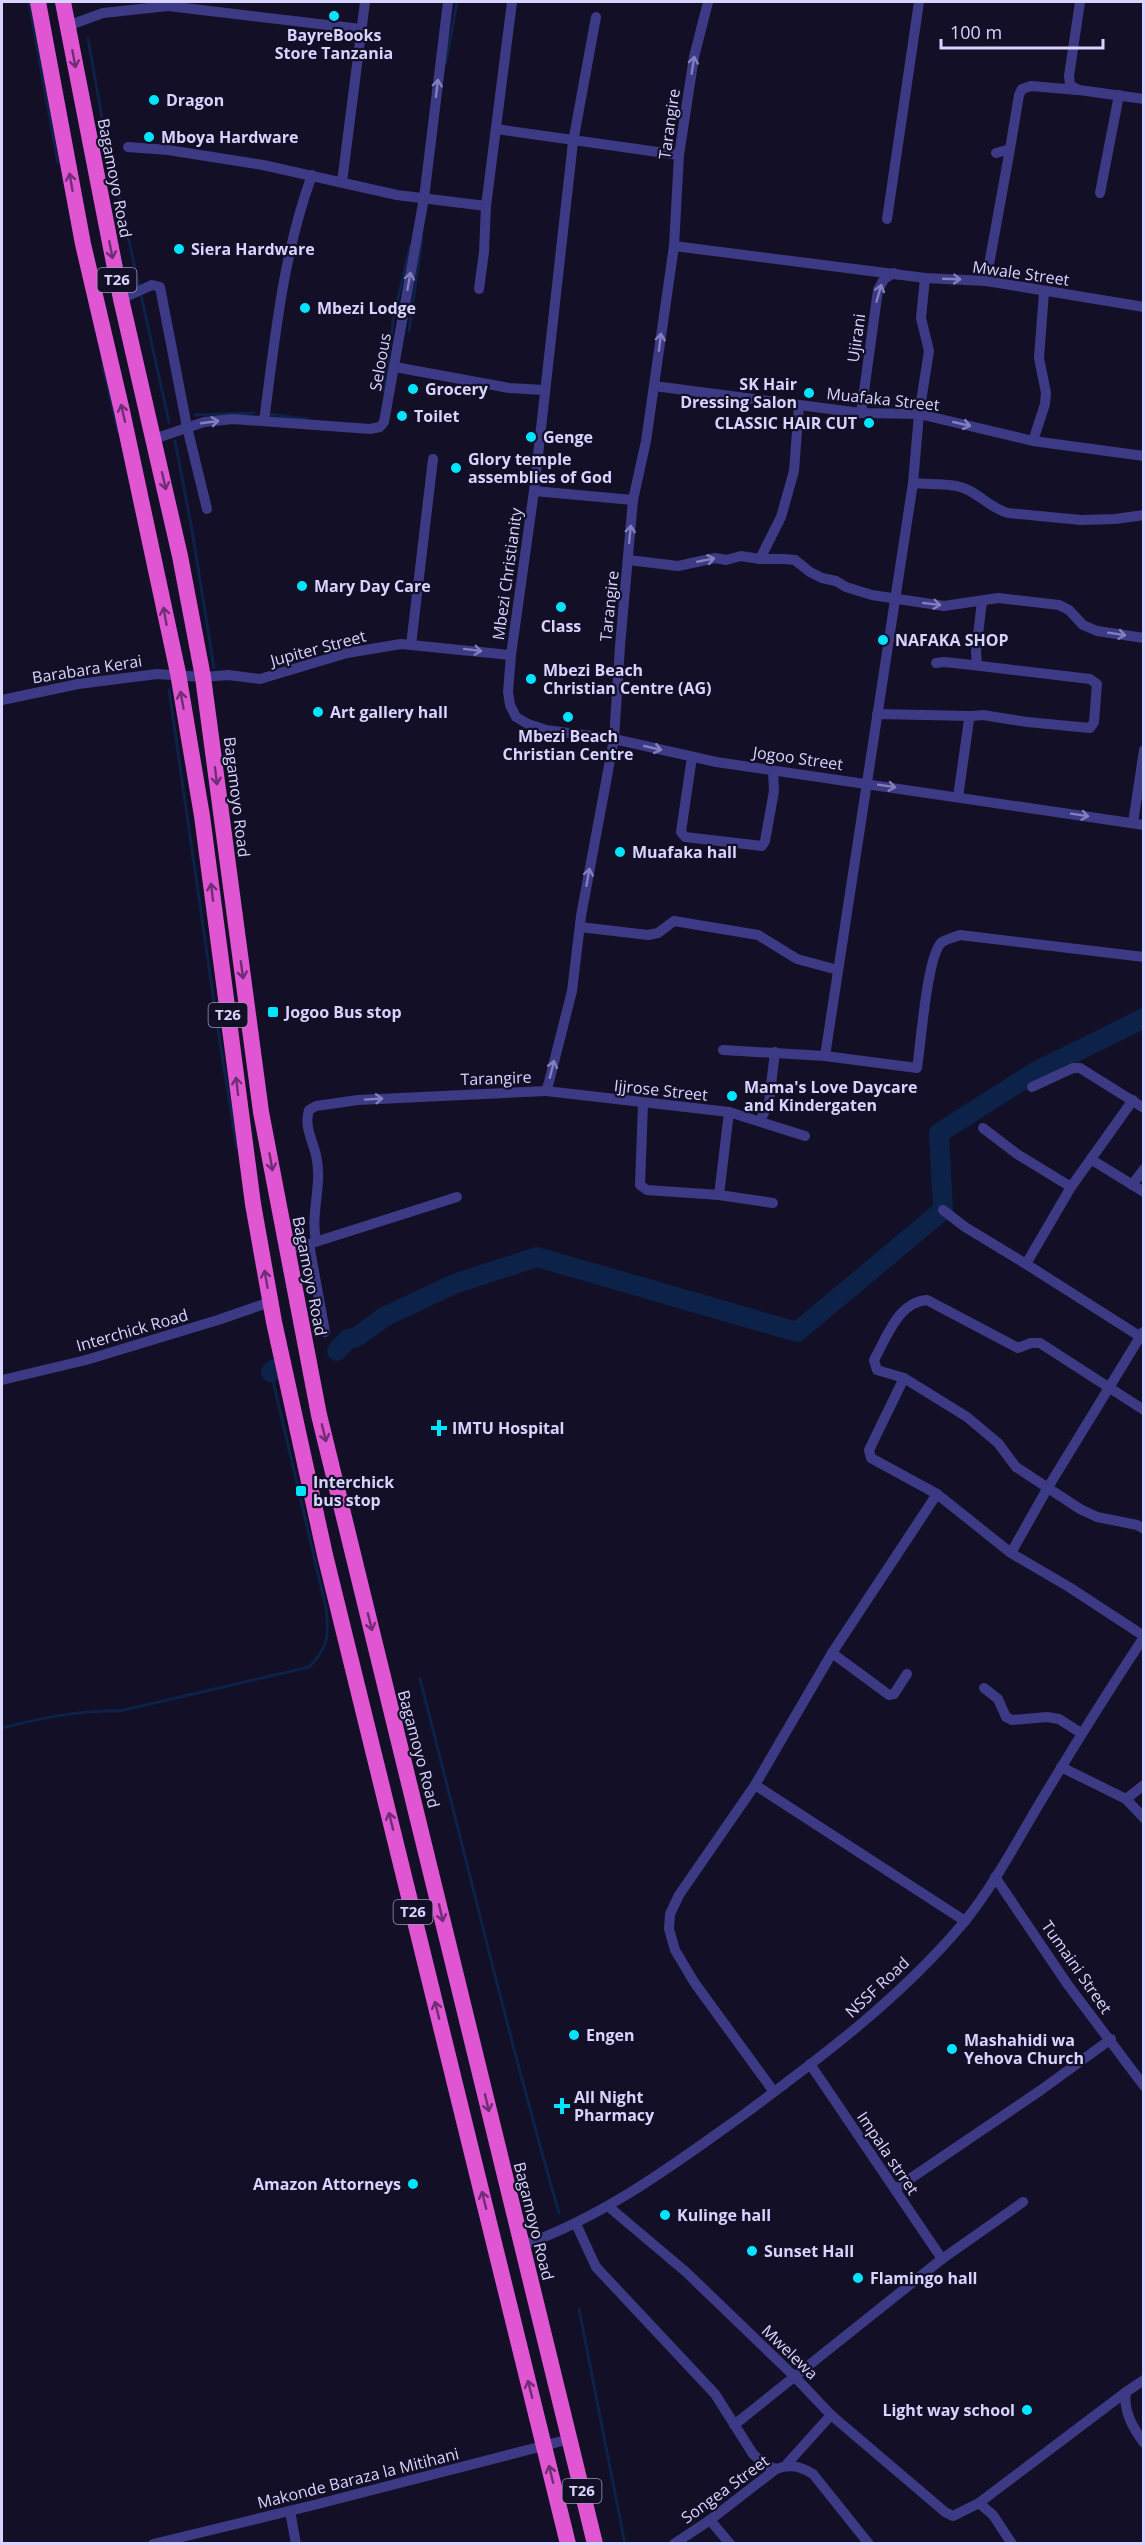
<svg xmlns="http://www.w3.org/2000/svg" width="1145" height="2545" font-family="'Open Sans',sans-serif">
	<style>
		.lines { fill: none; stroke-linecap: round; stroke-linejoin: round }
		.stream { stroke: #0c2248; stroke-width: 3 }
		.river { stroke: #0c2248; stroke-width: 20 }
		.minor { stroke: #3d3a85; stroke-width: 10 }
		.trunk { stroke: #e055d1; stroke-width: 16 }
		.oneway { stroke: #6f2e73 }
		.oneway2 { stroke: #837fbc }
		.poi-dot { fill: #00e5ff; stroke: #130f26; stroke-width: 2 }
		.labels { text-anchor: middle; stroke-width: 4.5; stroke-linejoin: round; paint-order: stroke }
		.shield { fill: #130f26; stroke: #9e99be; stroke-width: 1.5 }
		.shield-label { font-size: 15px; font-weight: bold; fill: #d9d4ff }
		.poi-label { font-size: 16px; font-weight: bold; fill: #d9d4ff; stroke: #130f26; text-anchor: start }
		.street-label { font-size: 16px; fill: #d9d4ff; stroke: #130f26 }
	</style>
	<rect width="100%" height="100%" fill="#130f26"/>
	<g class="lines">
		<g class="stream">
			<polyline points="29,2 58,163"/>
			<polyline points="88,39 103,123 169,422"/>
			<polyline points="446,62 457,2"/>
			<polyline points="409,331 422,238"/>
			<polyline points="103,366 118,431"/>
			<polyline points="384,391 394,315 410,247"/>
			<polyline points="267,414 307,419"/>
			<polyline points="195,415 254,413"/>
			<polyline points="175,441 192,530 214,668"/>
			<polyline points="169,690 218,1030 237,1148"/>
			<path d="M420,1679C466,1857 508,2036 559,2213"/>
			<path d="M2,1728C41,1718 79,1710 120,1711L309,1667C329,1647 329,1635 326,1608L271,1372"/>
			<polyline points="579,2309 625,2544"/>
		</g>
		<g class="river">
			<polyline points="337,1351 348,1339 357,1337 384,1317 454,1284 537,1257 797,1332 943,1210 939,1133 1035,1072 1144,1018"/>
			<polyline points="271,1372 275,1369"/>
		</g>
		<g class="minor">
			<polyline points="1080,2 1069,76 1070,85 1079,90 1144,99"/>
			<polyline points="596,17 573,142 534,491 511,655 508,692 510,705 516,717 528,724 546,730 614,739 716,762 1144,825"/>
			<polyline points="67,26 103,13 168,6 361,29"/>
			<polyline points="496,129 679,155"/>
			<polyline points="128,147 168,150 263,165 397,195 486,206"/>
			<polyline points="996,153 1010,149 1019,95 1022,89 1031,86 1077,90"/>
			<polyline points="342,182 365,2"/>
			<polyline points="1100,193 1119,95"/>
			<polyline points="887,219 919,2"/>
			<polyline points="674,246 925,278 986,281 1144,307"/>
			<polyline points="986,281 1010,149"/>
			<polyline points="479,289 484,252 486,206 512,2"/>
			<polyline points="121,299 152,285 160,287 187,427 207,509"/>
			<polyline points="395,367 509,388 544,390"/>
			<polyline points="654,386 861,413 919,414 1033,441 1144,456"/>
			<polyline points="861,413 878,290 884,279 894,273"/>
			<path d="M264,421C275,338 283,254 312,175"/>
			<polyline points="154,439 204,422 233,419 370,429 380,427 384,422 424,198 448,2"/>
			<polyline points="1033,441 1045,404 1046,393 1039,358 1044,292"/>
			<path d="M913,483C931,485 955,482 970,491C983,498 993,509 1008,513L1081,520L1115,519L1144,515"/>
			<polyline points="534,491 633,500"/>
			<polyline points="760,559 781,517 794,471 799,405"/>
			<polyline points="628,560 678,566 715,558 726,560 741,556 760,559 784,559 795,560 810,572 822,578 836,581 846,587 872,595 944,606 998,598 1059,605 1069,610 1083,625 1097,631 1144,638"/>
			<polyline points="411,645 433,459"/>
			<polyline points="936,663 944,662 972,665 1090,679 1097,684 1094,722 1090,728 1027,722 983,715 972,716 969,720 958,797"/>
			<polyline points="977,665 976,652 982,601"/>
			<polyline points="2,700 78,684 157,674 203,677 228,675 260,679 347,653 401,644 511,655"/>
			<polyline points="877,714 972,716"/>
			<polyline points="692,757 681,832 685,837 762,846 765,841 774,791 773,771"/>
			<polyline points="1133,823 1144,750"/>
			<polyline points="580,927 648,935 658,933 674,921 758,935 797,959 838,970"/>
			<path d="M723,1050L825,1056L917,1068C921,1044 927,954 942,942C947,939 955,937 960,935L1144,957"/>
			<polyline points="825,1056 913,483 919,414 929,351 921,318 925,278"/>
			<polyline points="1032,1087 1073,1068 1080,1068 1144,1108"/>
			<polyline points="546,1091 729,1112 805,1136"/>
			<polyline points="1133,1100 1071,1187 1026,1264 1144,1339"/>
			<polyline points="643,1104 640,1185 647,1190 719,1195 773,1203"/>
			<polyline points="760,1121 769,1102 775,1052"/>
			<polyline points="983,1128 1017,1154 1071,1187"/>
			<polyline points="1092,1160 1144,1192"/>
			<polyline points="1132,1185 1144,1169"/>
			<polyline points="719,1195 729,1112"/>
			<polyline points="943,1210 965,1227 1026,1264"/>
			<path d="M316,1241C310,1213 323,1184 316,1155C312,1139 304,1126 309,1110L316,1106L358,1100L546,1091L549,1082L572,991L581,916L614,739L620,646L633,500L646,441L674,246L679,155L694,57L708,2"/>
			<polyline points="309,1244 325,1332"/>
			<polyline points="287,1251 457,1197"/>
			<polyline points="904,1378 869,1450 871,1458 937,1494 1011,1553 1069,1587 1144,1636"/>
			<polyline points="2,1380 86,1360 218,1320 270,1302"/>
			<path d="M1144,1410L1040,1343H1031L1018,1348L927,1300C898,1302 887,1337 874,1360L877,1370L904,1378L967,1417L998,1443L1016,1467L1080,1509L1097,1517L1137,1525L1144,1529"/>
			<polyline points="1011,1553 1047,1489 1143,1332"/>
			<polyline points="832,1653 889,1695 894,1694 907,1674"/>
			<polyline points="984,1688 998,1699 1006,1717 1012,1720 1047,1717 1059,1719 1081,1733"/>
			<polyline points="1061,1767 1126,1799 1144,1818"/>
			<polyline points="755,1785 965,1921"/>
			<polyline points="1126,1799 1144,1785"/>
			<polyline points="995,1877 1068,1985 1144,2086"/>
			<polyline points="810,2064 942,2259"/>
			<polyline points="774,2092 694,1982 675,1950 669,1929 670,1914 679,1895 755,1785 832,1653 937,1494"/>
			<polyline points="895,2189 1041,2090 1111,2039"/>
			<polyline points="609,2207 686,2272 794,2376 831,2415 945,2512 953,2516 979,2503 993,2515 1012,2544"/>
			<polyline points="576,2224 596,2267 715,2394 753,2454 764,2464 776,2469"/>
			<path d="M521,2246C603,2217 669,2168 739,2118C819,2059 901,1998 965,1921C993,1886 1015,1845 1038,1806C1072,1749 1107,1693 1144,1637"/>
			<path d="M1144,2380L1126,2392C1123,2411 1133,2428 1144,2443"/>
			<polyline points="734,2425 942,2259 1023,2202"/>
			<polyline points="786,2465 831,2415"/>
			<polyline points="979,2503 1126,2392"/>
			<polyline points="290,2511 296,2544"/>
			<polyline points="710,2520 730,2544"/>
			<polyline points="153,2544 318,2504 570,2439"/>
			<path d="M674,2544L710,2520L776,2469C790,2464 800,2466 813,2474L869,2544"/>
		</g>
		<g class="trunk">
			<polyline points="38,2 83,244 122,411 178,673 202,816 253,1204 274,1322 325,1555 568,2544"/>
			<polyline points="63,2 121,299 180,556 203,677 261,1112 319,1415 595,2544"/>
		</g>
	</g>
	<defs><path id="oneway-shaft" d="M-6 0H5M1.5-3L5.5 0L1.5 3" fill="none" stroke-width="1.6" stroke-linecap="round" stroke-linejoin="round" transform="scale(1.5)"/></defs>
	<g class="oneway">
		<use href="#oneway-shaft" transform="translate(74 59) rotate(79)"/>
		<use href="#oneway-shaft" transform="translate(71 182) rotate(-100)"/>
		<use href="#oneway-shaft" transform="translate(111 250) rotate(79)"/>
		<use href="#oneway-shaft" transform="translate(123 413) rotate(-103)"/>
		<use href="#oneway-shaft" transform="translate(164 481) rotate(77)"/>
		<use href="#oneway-shaft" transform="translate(165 616) rotate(-100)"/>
		<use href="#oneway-shaft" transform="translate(182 700) rotate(-100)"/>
		<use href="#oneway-shaft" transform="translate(216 776) rotate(83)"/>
		<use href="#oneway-shaft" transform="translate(212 892) rotate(-97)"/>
		<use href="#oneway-shaft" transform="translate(242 970) rotate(82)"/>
		<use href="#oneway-shaft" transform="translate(237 1086) rotate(-97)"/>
		<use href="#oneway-shaft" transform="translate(271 1162) rotate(80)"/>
		<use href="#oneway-shaft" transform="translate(266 1279) rotate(-100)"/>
		<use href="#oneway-shaft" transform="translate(324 1433) rotate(76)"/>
		<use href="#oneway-shaft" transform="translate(370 1622) rotate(76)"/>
		<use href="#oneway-shaft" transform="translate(391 1821) rotate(-104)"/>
		<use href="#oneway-shaft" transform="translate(441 1913) rotate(77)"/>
		<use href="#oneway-shaft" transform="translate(437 2010) rotate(-104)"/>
		<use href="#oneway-shaft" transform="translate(487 2103) rotate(77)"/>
		<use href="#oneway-shaft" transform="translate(484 2200) rotate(-104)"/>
		<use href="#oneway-shaft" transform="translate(530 2389) rotate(-104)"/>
		<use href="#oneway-shaft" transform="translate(551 2474) rotate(-104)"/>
	</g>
	<g class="oneway2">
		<use href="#oneway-shaft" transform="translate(693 65) rotate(-81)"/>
		<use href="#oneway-shaft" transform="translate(437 88) rotate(-83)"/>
		<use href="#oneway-shaft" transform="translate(952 279) rotate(2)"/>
		<use href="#oneway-shaft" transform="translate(409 281) rotate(-80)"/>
		<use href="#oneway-shaft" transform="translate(879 293) rotate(-74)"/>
		<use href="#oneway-shaft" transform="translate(660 342) rotate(-83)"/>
		<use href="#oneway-shaft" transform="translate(210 422) rotate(-8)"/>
		<use href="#oneway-shaft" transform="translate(962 424) rotate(13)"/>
		<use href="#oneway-shaft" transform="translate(630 534) rotate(-84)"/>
		<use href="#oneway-shaft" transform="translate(706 560) rotate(-11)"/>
		<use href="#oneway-shaft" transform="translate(932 604) rotate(7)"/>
		<use href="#oneway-shaft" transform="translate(1117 634) rotate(9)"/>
		<use href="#oneway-shaft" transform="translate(473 650) rotate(7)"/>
		<use href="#oneway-shaft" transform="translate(653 748) rotate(13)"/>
		<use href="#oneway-shaft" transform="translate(887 786) rotate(9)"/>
		<use href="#oneway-shaft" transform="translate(1080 815) rotate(9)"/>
		<use href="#oneway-shaft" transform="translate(588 877) rotate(-80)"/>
		<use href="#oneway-shaft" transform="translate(552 1069) rotate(-76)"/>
		<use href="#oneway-shaft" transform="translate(374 1099) rotate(-4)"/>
	</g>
	<g class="poi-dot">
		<circle cx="334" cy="16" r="6"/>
		<circle cx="154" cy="100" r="6"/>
		<circle cx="149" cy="137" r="6"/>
		<circle cx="179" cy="249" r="6"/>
		<circle cx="305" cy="308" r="6"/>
		<circle cx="413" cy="389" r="6"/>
		<circle cx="809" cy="393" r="6"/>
		<circle cx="402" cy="416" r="6"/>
		<circle cx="869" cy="423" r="6"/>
		<circle cx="531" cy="437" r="6"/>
		<circle cx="456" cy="468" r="6"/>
		<circle cx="302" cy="586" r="6"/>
		<circle cx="561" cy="607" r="6"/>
		<circle cx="883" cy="640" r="6"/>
		<circle cx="531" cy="679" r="6"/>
		<circle cx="318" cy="712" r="6"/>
		<circle cx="568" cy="717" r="6"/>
		<circle cx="620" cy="852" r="6"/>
		<rect x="267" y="1006" width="12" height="12" rx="3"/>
		<circle cx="732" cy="1096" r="6"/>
		<path d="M436 1419h6v6h6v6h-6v6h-6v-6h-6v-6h6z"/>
		<rect x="295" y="1485" width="12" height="12" rx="3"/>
		<circle cx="574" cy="2035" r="6"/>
		<circle cx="952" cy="2049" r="6"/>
		<path d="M559 2097h6v6h6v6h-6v6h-6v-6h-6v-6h6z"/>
		<circle cx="413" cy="2184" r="6"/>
		<circle cx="665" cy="2215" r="6"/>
		<circle cx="752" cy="2251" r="6"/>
		<circle cx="858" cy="2278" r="6"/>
		<circle cx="1027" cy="2410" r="6"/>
	</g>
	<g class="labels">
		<g class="shield">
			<rect x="97.5" y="268" width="39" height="24" rx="4.5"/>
			<rect x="208.5" y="1003" width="39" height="24" rx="4.5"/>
			<rect x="393.5" y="1900" width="39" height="24" rx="4.5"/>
			<rect x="562.5" y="2479" width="39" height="24" rx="4.5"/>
		</g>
		<g class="shield-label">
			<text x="117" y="285">T26</text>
			<text x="228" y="1020">T26</text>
			<text x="413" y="1917">T26</text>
			<text x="582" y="2496">T26</text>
		</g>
		<g class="poi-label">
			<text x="334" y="41" text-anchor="middle">BayreBooks<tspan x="334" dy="18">Store Tanzania</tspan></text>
			<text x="166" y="106">Dragon</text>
			<text x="161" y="143">Mboya Hardware</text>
			<text x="191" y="255">Siera Hardware</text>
			<text x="317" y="314">Mbezi Lodge</text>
			<text x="797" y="390" text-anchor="end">SK Hair<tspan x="797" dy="18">Dressing Salon</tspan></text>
			<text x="425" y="395">Grocery</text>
			<text x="414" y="422">Toilet</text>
			<text x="857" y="429" text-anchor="end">CLASSIC HAIR CUT</text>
			<text x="543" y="443">Genge</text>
			<text x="468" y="465">Glory temple<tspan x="468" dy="18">assemblies of God</tspan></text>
			<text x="314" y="592">Mary Day Care</text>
			<text x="561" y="632" text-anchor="middle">Class</text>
			<text x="895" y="646">NAFAKA SHOP</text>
			<text x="543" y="676">Mbezi Beach<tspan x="543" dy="18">Christian Centre (AG)</tspan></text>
			<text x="330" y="718">Art gallery hall</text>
			<text x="568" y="742" text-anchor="middle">Mbezi Beach<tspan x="568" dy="18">Christian Centre</tspan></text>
			<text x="632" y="858">Muafaka hall</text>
			<text x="285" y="1018">Jogoo Bus stop</text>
			<text x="744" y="1093">Mama's Love Daycare<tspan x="744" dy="18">and Kindergaten</tspan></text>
			<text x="452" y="1434">IMTU Hospital</text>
			<text x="313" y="1488">Interchick<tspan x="313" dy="18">bus stop</tspan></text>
			<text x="586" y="2041">Engen</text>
			<text x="964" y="2046">Mashahidi wa<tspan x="964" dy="18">Yehova Church</tspan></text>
			<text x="574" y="2103">All Night<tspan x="574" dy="18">Pharmacy</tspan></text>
			<text x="401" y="2190" text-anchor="end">Amazon Attorneys</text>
			<text x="677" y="2221">Kulinge hall</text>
			<text x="764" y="2257">Sunset Hall</text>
			<text x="870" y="2284">Flamingo hall</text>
			<text x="1015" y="2416" text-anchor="end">Light way school</text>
		</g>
		<g class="street-label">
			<text transform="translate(669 124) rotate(-82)" y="6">Tarangire</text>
			<text transform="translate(115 178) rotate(79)" y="6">Bagamoyo Road</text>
			<text transform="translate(1021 273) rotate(8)" y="6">Mwale Street</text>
			<text transform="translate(856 338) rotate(-82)" y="6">Ujirani</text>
			<text transform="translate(380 362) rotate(-80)" y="6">Seloous</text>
			<text transform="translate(883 399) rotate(6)" y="6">Muafaka Street</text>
			<text transform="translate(507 574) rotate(-82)" y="6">Mbezi Christianity</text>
			<text transform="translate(609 606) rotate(-84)" y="6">Tarangire</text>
			<text transform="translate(318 648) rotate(-15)" y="6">Jupiter Street</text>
			<text transform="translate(87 669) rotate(-9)" y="6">Barabara Kerai</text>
			<text transform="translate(798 758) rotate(8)" y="6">Jogoo Street</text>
			<text transform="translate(237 797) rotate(83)" y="6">Bagamoyo Road</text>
			<text transform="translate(496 1078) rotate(-2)" y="6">Tarangire</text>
			<text transform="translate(661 1090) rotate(6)" y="6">Ijjrose Street</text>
			<text transform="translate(310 1276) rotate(79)" y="6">Bagamoyo Road</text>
			<text transform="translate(132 1330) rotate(-16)" y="6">Interchick Road</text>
			<text transform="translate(419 1749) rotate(75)" y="6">Bagamoyo Road</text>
			<text transform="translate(1077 1967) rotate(55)" y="6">Tumaini Street</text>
			<text transform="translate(877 1987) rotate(-43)" y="6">NSSF Road</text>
			<text transform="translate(888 2153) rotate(56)" y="6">Impala strret</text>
			<text transform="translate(534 2221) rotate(76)" y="6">Bagamoyo Road</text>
			<text transform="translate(790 2352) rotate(44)" y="6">Mwelewa</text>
			<text transform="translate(358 2478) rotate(-14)" y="6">Makonde Baraza la Mitihani</text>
			<text transform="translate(725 2489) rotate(-36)" y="6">Songea Street</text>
		</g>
	</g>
	<rect width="1145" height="2545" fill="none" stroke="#d9d4ff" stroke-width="6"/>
	<path d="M941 39v9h162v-9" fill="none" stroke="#d9d4ff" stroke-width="3"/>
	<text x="950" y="39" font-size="18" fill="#d9d4ff" stroke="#130f26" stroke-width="4.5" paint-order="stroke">100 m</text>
</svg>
